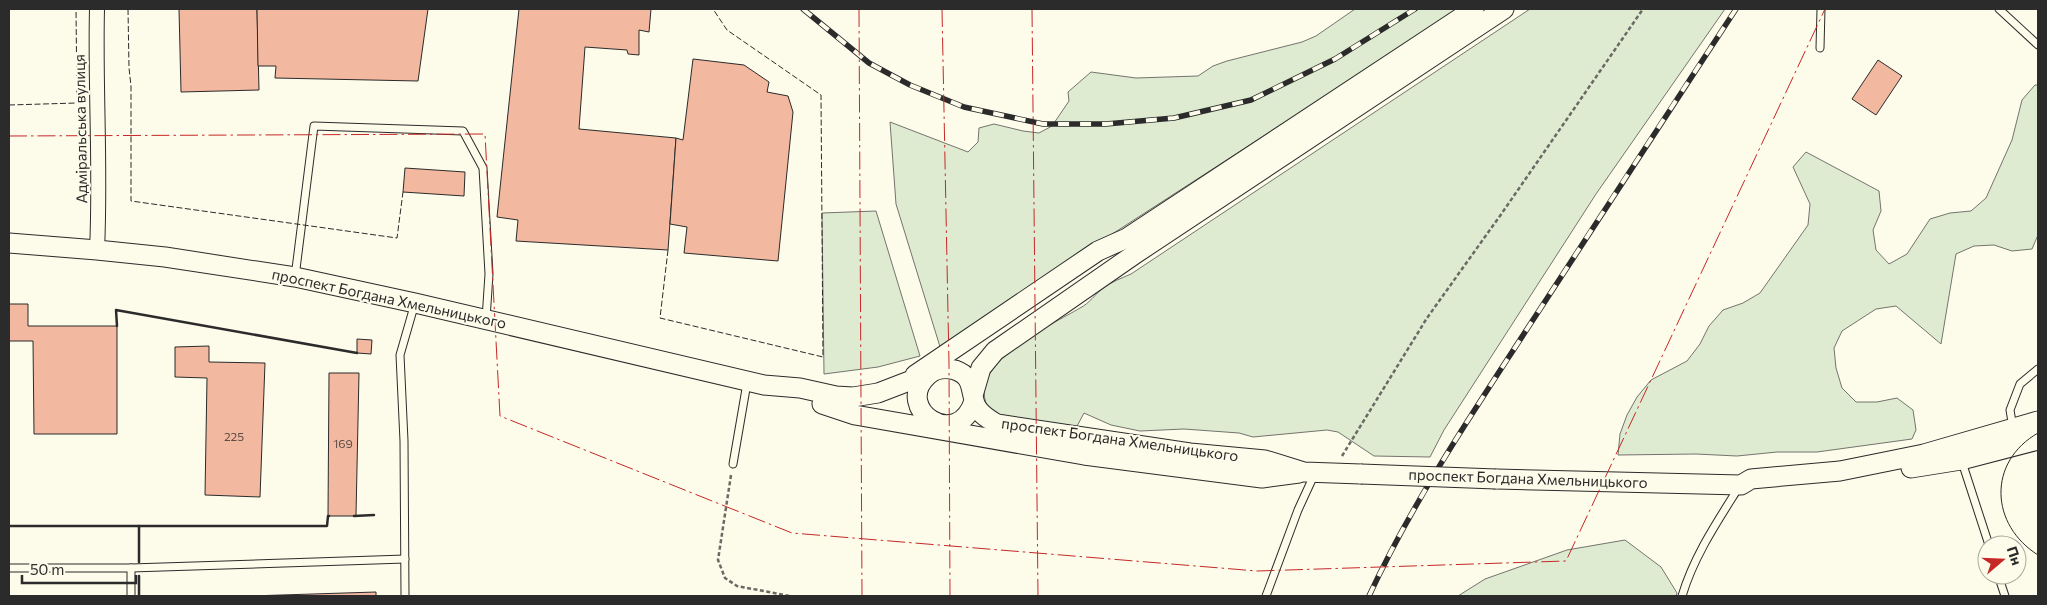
<svg xmlns="http://www.w3.org/2000/svg" width="2047" height="605" font-family="Commissioner,sans-serif">
	<style>
		.green { fill: #deebd1; stroke: #74746e }
		.building { fill: #f2b8a0; stroke: #2b2b2b }
		.lines { fill: none; stroke-linecap: round; stroke-linejoin: round }
		.lane-casing { stroke: #2b2b2b; stroke-width: 9 }
		.street-casing { stroke: #2b2b2b; stroke-width: 16 }
		.secondary-casing { stroke: #2b2b2b; stroke-width: 21 }
		.path { stroke: #6a6964; stroke-width: 2.5; stroke-dasharray: 4 2.5; stroke-linecap: butt }
		.lane { stroke: #fdfbea; stroke-width: 7 }
		.street { stroke: #fdfbea; stroke-width: 14 }
		.secondary { stroke: #fdfbea; stroke-width: 19 }
		.tram { stroke: #2b2b2b; stroke-width: 1 }
		.rail-casing { stroke: #2b2b2b; stroke-width: 5.5 }
		.rail { stroke: #fdfbea; stroke-width: 4; stroke-dasharray: 11; stroke-linecap: butt }
		.secondary-bridge-casing { stroke: #2b2b2b; stroke-width: 21; stroke-linecap: butt }
		.secondary-bridge { stroke: #fdfbea; stroke-width: 19 }
		.fence { stroke: #2b2b2b; stroke-width: 1; stroke-dasharray: 6 2.5; stroke-linecap: butt }
		.wall { stroke: #2b2b2b; stroke-width: 2.5 }
		.power { stroke: #c62828; stroke-width: 1; stroke-dasharray: 18 4 2.5 4; stroke-linecap: butt }
		.labels { text-anchor: middle; stroke-width: 4; stroke-linejoin: round; paint-order: stroke }
		.number-label { font-size: 12px; fill: #5d4e48 }
		.street-label { font-size: 15px; fill: #2b2b2b; stroke: #fdfbea }
	</style>
	<rect width="100%" height="100%" fill="#fdfbea"/>
	<g class="green">
		<polygon points="1355,9 1460,9 1106,238 941,350 896,204 890,122 968,152 978,142 979,128 994,124 1023,131 1039,133 1052,126 1069,101 1068,92 1091,72 1136,78 1198,76 1213,66 1227,61 1302,42 1316,36"/>
		<path d="M1530,9H1725L1596,194L1444,430L1430,457L1374,456L1338,432L1327,430L1253,437L1239,433L1184,429L1140,431L1111,425L1084,413L1075,430L997,417C994,414 989,410 987,406C968,361 1052,325 1080,308C1090,303 1095,294 1103,288C1111,282 1122,278 1131,274Z"/>
		<polygon points="2035,85 2038,85 2038,235 2032,249 2012,251 1994,245 1974,246 1956,254 1941,344 1896,306 1876,309 1842,331 1834,348 1836,368 1842,388 1856,402 1877,402 1897,398 1913,410 1916,430 1912,439 1817,452 1777,452 1737,456 1696,454 1618,455 1620,434 1627,415 1637,397 1651,380 1687,361 1700,344 1709,326 1723,310 1743,303 1760,293 1808,225 1810,204 1793,167 1806,152 1879,191 1881,211 1873,230 1876,250 1889,264 1907,254 1930,219 1950,213 1971,211 1986,198 2012,140 2022,100"/>
		<polygon points="876,211 920,356 878,367 824,374 822,213"/>
		<polygon points="1625,540 1661,567 1677,593 1676,596 1458,596 1485,579 1567,550"/>
	</g>
	<g class="building">
		<polygon points="179,9 257,9 259,90 181,92"/>
		<polygon points="257,9 428,9 418,81 275,78 276,66 258,66"/>
		<polygon points="519,9 651,9 649,32 639,30 639,55 628,54 627,50 585,47 579,129 676,138 668,250 516,241 518,220 497,217"/>
		<polygon points="693,59 744,65 769,82 767,92 788,96 793,112 778,261 684,253 687,227 670,224 676,138 683,140"/>
		<polygon points="1878,60 1902,76 1876,115 1852,99"/>
		<polygon points="405,168 465,172 464,196 403,192"/>
		<polygon points="9,304 28,304 28,326 117,326 117,434 34,434 33,341 9,341"/>
		<polygon points="357,339 372,340 371,354 357,353"/>
		<polygon points="209,346 209,362 265,363 260,497 205,495 207,378 175,377 175,347"/>
		<polygon points="329,373 359,373 356,516 328,516"/>
		<polygon points="376,592 376,596 250,596"/>
	</g>
	<g class="lines">
		<defs>
			<g id="lane">
				<polyline points="1999,9 2038,45"/>
				<polyline points="1820,48 1821,9"/>
				<polyline points="295,277 314,126 463,131 483,168 489,274 486,319"/>
				<polyline points="2013,428 2010,410 2020,384 2038,369"/>
				<polyline points="1962,462 1989,545"/>
				<polyline points="733,464 747,383"/>
				<polyline points="9,568 131,568 405,559"/>
				<polyline points="131,568 131,596"/>
				<polyline points="1998,575 2005,596"/>
				<polyline points="405,596 404,441 400,355 415,303"/>
				<polyline points="1266,596 1298,510 1315,473"/>
				<path d="M1682,596C1694,556 1717,522 1739,487"/>
			</g>
			<path id="street" d="M97,9C95,89 101,169 97,250"/>
			<g id="secondary">
				<polyline points="9,243 97,250 165,257 295,277 415,303 764,385 800,388 836,396 853,397 878,393 930,373"/>
				<polyline points="915,375 1098,251 1127,238 1474,9"/>
				<polyline points="974,392 981,368 995,351 1135,254 1504,9"/>
				<path d="M974,401C957,453 893,408 927,376C934,369 945,367 955,370C972,376 970,386 974,400C976,412 988,419 997,424L1190,453L1265,460L1304,472L1361,474"/>
				<polyline points="822,404 855,415 1084,455 1262,478 1299,473"/>
				<polyline points="1911,468 1961,460 2038,440"/>
				<polyline points="1496,479 1741,485 1751,479 1840,471 1924,454 2038,421"/>
			</g>
		</defs>
		<use href="#lane" class="lane-casing"/>
		<use href="#street" class="street-casing"/>
		<use href="#secondary" class="secondary-casing"/>
		<g class="path">
			<polyline points="1342,456 1427,318 1502,213 1643,9"/>
			<polyline points="731,475 718,560 725,578 737,586 790,596"/>
		</g>
		<use href="#lane" class="lane"/>
		<use href="#street" class="street"/>
		<use href="#secondary" class="secondary"/>
		<path class="tram" d="M2038,433C1987,462 1990,525 2038,555"/>
		<defs>
			<g id="rail">
				<polyline points="803,9 869,63 910,85 964,107 1043,124 1106,124 1174,118 1251,100 1335,59 1415,9"/>
				<path d="M1369,596C1413,501 1472,414 1529,326C1598,220 1667,114 1736,9"/>
			</g>
		</defs>
		<use href="#rail" class="rail-casing"/>
		<use href="#rail" class="rail"/>
		<defs>
			<polyline id="secondary-bridge" points="1361,474 1496,479"/>
		</defs>
		<use href="#secondary-bridge" class="secondary-bridge-casing"/>
		<use href="#secondary-bridge" class="secondary-bridge"/>
		<g class="fence">
			<polyline points="128,9 129,68 131,86 131,201 397,238 403,192"/>
			<polyline points="9,105 77,103 76,9"/>
			<polyline points="668,250 660,318 823,357 821,95 727,30 713,9"/>
		</g>
		<g class="wall">
			<polyline points="117,326 116,310 357,353"/>
			<polyline points="354,516 374,515"/>
			<polyline points="9,526 327,526 328,516 329,516"/>
			<polyline points="139,526 139,562"/>
			<polyline points="139,576 139,596"/>
		</g>
		<g class="power">
			<polyline points="859,9 862,596"/>
			<polyline points="942,9 949,364 950,596"/>
			<polyline points="1032,9 1038,596"/>
			<polyline points="9,136 485,134 500,416 792,533 1257,571 1566,561 1825,9"/>
		</g>
	</g>
	<g class="labels">
		<g class="number-label">
			<text x="234" y="441">225</text>
			<text x="343" y="448">169</text>
		</g>
		<g class="street-label">
			<text transform="translate(81 129) rotate(-91)" y="5">Адміральська вулиця</text>
			<text transform="translate(389 299) rotate(12)" y="5">проспект Богдана Хмельницького</text>
			<text transform="translate(1120 440) rotate(8)" y="5">проспект Богдана Хмельницького</text>
			<text transform="translate(1528 479) rotate(2)" y="5">проспект Богдана Хмельницького</text>
		</g>
	</g>
	<rect width="2047" height="605" fill="none" stroke="#2b2b2b" stroke-width="20"/>
	<g transform="translate(2002 560) rotate(71)"><circle r="24" fill="#fdfbea" stroke="#a9a89e"/>
	<path d="M0-4L9 19L0 12L-9 19Z" fill="#c62828"/>
	<text y="-8" font-size="14" font-weight="bold" text-anchor="middle" fill="#2b2b2b">Пн</text>
	</g>
	<path d="M22 575v8h114v-8" fill="none" stroke="#2b2b2b" stroke-width="2.5"/>
	<text x="30" y="575" font-size="15" fill="#2b2b2b" stroke="#fdfbea" stroke-width="4" paint-order="stroke">50 m</text>
</svg>
